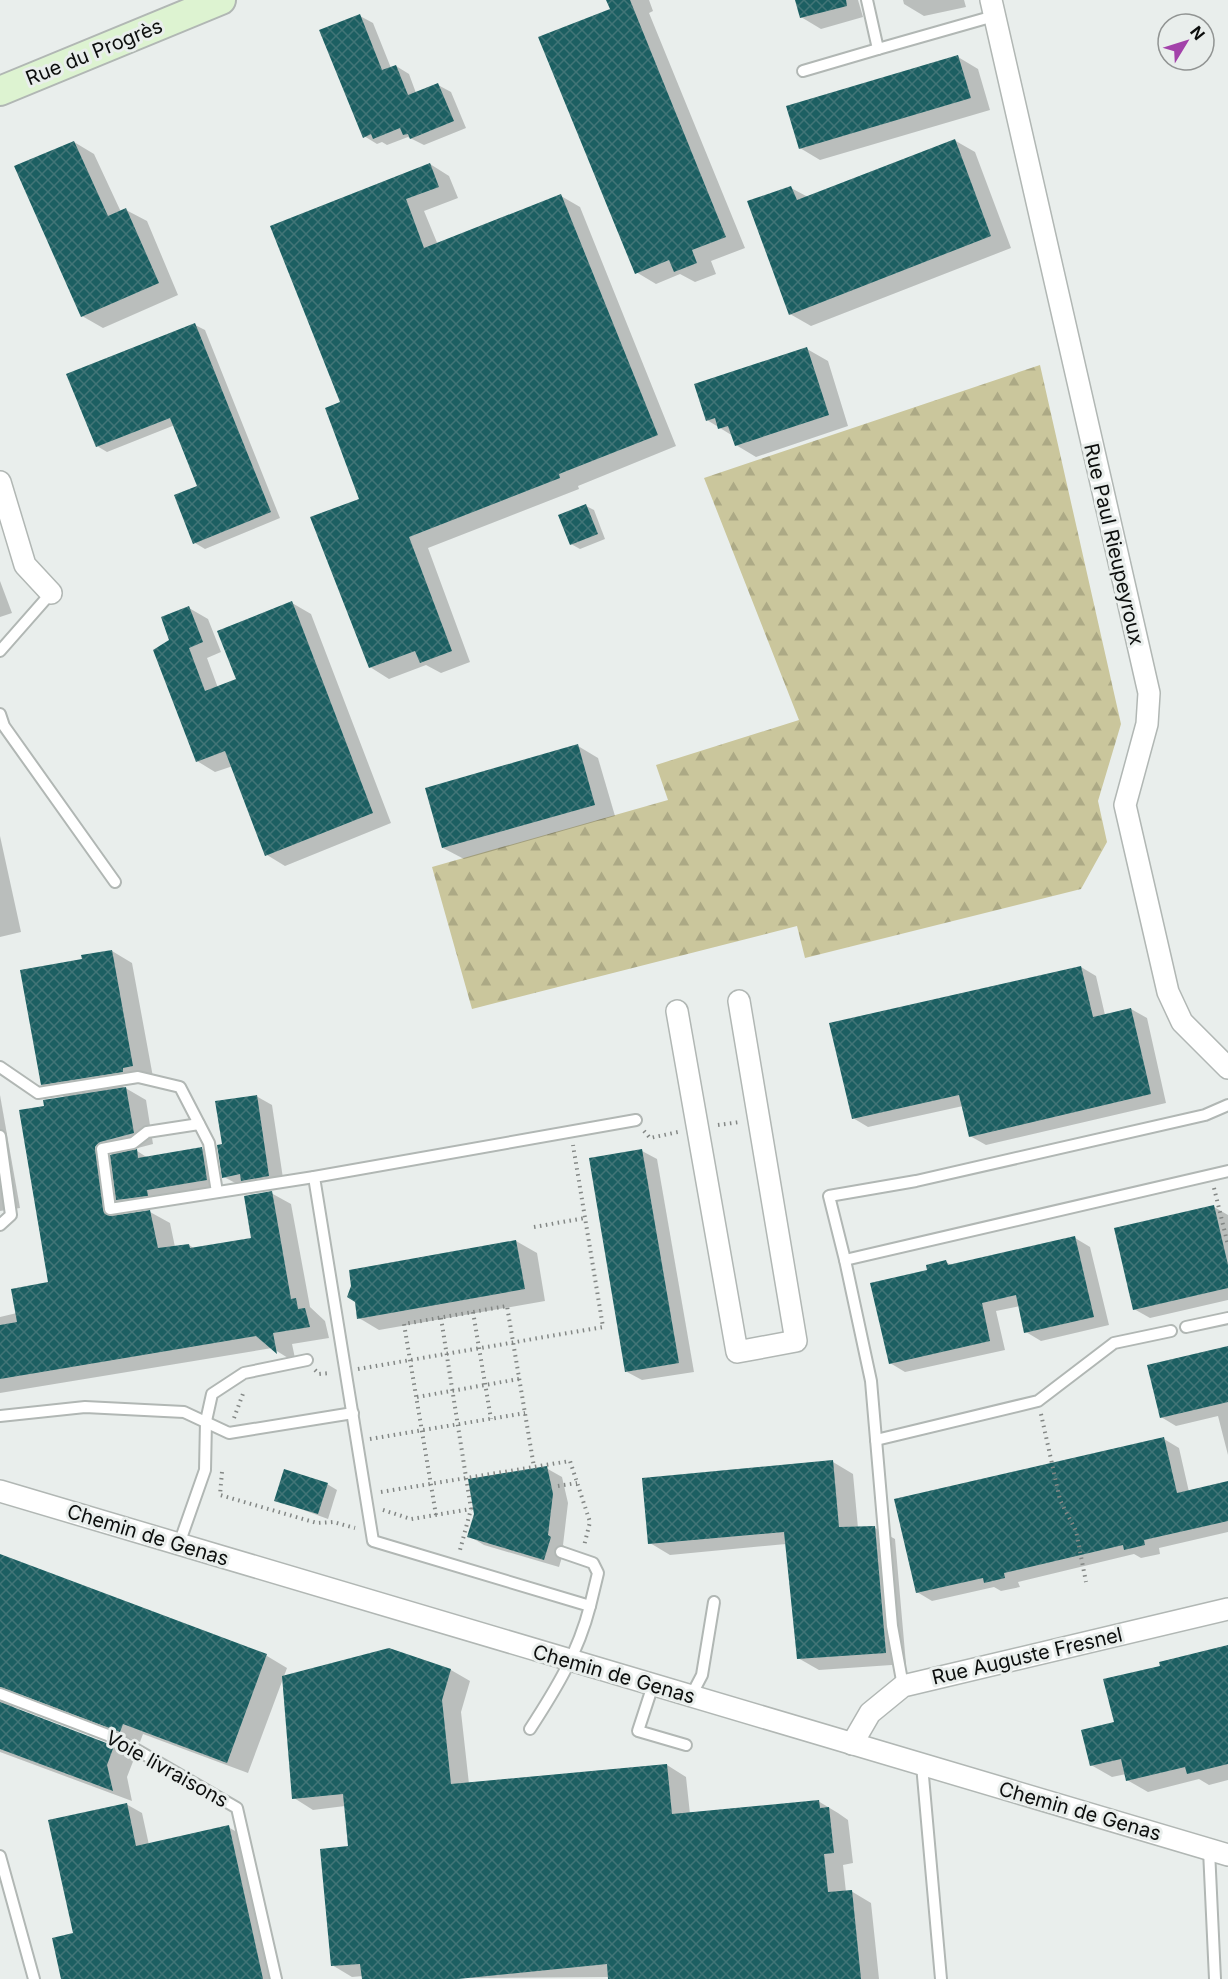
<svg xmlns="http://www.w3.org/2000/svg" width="1228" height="1979" font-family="Inter,sans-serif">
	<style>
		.forest { fill: url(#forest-firs) }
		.shadow { fill: #0003; fill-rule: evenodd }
		.building { fill: url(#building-cross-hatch) }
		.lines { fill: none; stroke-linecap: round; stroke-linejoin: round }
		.lane-casing { stroke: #b1b7b4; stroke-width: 14 }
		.street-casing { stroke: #b1b7b4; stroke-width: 24 }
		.secondary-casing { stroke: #b1b7b4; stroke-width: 32 }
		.path { stroke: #838785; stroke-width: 4; stroke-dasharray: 1.5 4.5; stroke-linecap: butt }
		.lane { stroke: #fff; stroke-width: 10 }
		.street { stroke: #fff; stroke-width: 21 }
		.secondary { stroke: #ddf3d1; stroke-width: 28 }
		.labels { text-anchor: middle; stroke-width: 6; stroke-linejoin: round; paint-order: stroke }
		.street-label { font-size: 20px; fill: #0c0e0d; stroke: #e9eeec }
	</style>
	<defs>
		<pattern id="forest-firs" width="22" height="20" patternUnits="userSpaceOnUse" patternTransform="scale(1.5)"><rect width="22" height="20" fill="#cac69c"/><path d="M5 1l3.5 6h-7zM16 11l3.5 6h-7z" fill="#aca985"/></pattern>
		<pattern id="building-cross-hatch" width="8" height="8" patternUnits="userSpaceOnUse" patternTransform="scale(1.5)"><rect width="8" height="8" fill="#1c5f62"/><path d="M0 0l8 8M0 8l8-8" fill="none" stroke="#427577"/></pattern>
	</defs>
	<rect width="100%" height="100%" fill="#e9eeec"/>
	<polygon class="forest" points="1040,365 1121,724 1098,801 1107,842 1081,889 805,958 797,926 472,1009 432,867 668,800 656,765 799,720 704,478"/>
	<g class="shadow">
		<polygon points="608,0 649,0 653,11 649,13 745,248 711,261 716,274 695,282 680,274 656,284 636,272 612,9"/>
		<polygon points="796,0 858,0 863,17 821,29 801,17"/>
		<polygon points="903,0 964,0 966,7 924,16 904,4"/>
		<polygon points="360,16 373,23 391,68 396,66 409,74 416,93 438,85 451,92 466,128 424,145 408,137 387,145 382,142 377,144 364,136"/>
		<polygon points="958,57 978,69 990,110 820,160 800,148"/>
		<polygon points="954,140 975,152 1011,248 811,326 790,314 791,188 808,197"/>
		<polygon points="74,142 94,154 121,212 126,210 147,221 178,295 103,328 82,316"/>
		<polygon points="430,164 449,176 458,198 424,211 438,245 561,196 580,207 676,446 578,486 579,489 428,548 470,662 441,673 426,665 389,679 370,667 361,500 342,403 272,227"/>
		<polygon points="195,325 205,330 280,518 205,549 195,543 199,486 175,425 107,452 97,446"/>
		<polygon points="807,349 828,361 848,426 756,457 736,445 733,436 707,420"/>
		<polygon points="586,506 594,510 605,539 580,549 571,544"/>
		<polygon points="0,581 12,613 0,617"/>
		<polygon points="292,603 311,614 391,823 285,866 267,855 233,766 215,772 197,761 171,640 189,608 208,619 221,652 207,658 218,688 238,680"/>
		<polygon points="578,746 598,758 615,816 464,859 443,848"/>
		<polygon points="0,836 21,932 0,937"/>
		<path d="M112,951L132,963L153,1077L143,1083L122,1086L146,1100L153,1144L134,1149L148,1158L202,1149L217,1158L222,1188L133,1208L120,1201L122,1216L150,1212L170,1223L175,1247L189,1245L195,1249L252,1240L271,1193L291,1204L310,1307L325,1321L329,1338L292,1344L296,1363L272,1348L0,1393V1317L17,1313L50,1284L46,1107L66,1098L42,1084L84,960ZM89,1142L112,1155V1158L88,1144Z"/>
		<polygon points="1081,967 1096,976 1105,1015 1131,1009 1147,1018 1166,1103 986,1145 970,1136 963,1106 868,1127 853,1118"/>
		<polygon points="0,1095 20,1208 0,1211"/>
		<polygon points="256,1096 272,1105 284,1185 239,1185 224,1177 224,1145"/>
		<polygon points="642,1151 657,1159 694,1372 642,1380 627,1372"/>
		<polygon points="1214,1207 1228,1215 1228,1300 1150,1318 1134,1309"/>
		<polygon points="1075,1238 1090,1247 1109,1325 1041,1341 1026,1332 1020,1306 996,1311 1005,1350 905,1372 890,1363 929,1271 946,1262 953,1266"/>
		<polygon points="516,1241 537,1253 545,1301 379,1330 359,1318 356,1301"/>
		<polygon points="1228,1347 1228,1455 1218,1416 1176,1426 1161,1417"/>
		<polygon points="1164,1439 1179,1448 1189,1492 1228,1483 1228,1532 1159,1548 1160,1554 1141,1558 1134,1554 1018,1582 1020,1587 1001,1591 994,1587 932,1601 917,1592"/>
		<polygon points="833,1462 853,1474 858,1528 875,1528 895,1539 906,1664 819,1670 798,1658 786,1544 670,1555 650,1543"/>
		<polygon points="546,1468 562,1477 568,1503 563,1545 565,1547 559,1567 484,1545 469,1536"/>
		<polygon points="327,1484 337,1490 328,1519 276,1500"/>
		<polygon points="0,1556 267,1656 287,1668 248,1773 143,1734 140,1742 24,1698 15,1700 13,1708 114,1747 134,1759 127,1777 132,1801 0,1752"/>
		<polygon points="1228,1647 1228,1780 1209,1785 1199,1779 1148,1792 1127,1780 1126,1774 1112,1777 1091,1765 1116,1724 1162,1667"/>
		<polygon points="389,1650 451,1670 470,1681 461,1712 469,1784 667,1765 686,1777 690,1814 818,1801 838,1813 848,1820 853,1863 843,1865 846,1892 851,1891 871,1903 879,1979 610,1979 610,1977 363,1979 363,1976 352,1977 332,1965 350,1847 345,1806 313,1810 294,1798"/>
		<polygon points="126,1804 142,1813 149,1845 228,1827 244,1836 276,1979 63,1979 75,1935"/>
	</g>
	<g class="building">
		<polygon points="606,0 630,0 726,237 692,250 697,263 674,272 669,260 635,274 538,37 610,9"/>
		<polygon points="795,0 846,0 847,6 800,18"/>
		<polygon points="360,14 382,70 396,65 408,95 438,83 454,121 410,139 408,134 403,135 400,128 373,139 371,134 363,138 319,30"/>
		<polygon points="958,55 971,98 799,149 786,106"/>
		<polygon points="955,139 991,236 789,315 747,201 791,186 797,200"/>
		<polygon points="74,141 108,216 126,208 159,283 81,317 14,166"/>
		<polygon points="430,163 439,187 406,199 424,248 561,194 658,435 559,474 560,478 409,537 452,651 420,663 415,651 369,668 310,517 359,499 325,408 340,402 270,226"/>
		<polygon points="195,323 271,512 193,544 174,495 197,486 170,418 96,447 66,374"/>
		<polygon points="807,347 829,415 735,446 728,426 718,429 715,418 706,421 694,384"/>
		<polygon points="586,504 598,534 570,545 558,515"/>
		<polygon points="292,601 373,813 265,856 225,751 196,762 153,650 169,640 161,617 189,606 203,642 189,648 205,691 236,679 217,631"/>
		<polygon points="578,744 595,805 442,848 425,788"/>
		<polygon points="112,950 133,1066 123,1068 123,1072 41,1085 20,970 82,959 81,955"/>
		<polygon points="1081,966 1093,1017 1131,1008 1151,1094 969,1137 959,1095 852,1119 829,1023"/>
		<polygon points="126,1087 134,1133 100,1142 95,1147 104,1213 111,1216 150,1210 158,1248 189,1244 190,1248 251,1238 244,1196 272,1191 291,1299 296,1298 298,1309 305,1308 310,1327 273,1333 277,1354 256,1336 0,1379 0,1325 17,1322 11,1289 48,1282 19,1110 44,1106 43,1100"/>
		<polygon points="257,1095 269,1176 241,1181 240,1174 222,1178 217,1145 222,1144 215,1101"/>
		<polygon points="202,1147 207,1180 147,1190 148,1196 116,1200 110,1155 137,1149 138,1158"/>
		<polygon points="642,1149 679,1363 625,1372 589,1158"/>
		<polygon points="1214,1205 1228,1265 1228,1288 1133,1310 1114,1228"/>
		<polygon points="1075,1236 1094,1317 1024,1333 1016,1295 982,1303 990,1341 889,1364 870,1283 927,1270 926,1265 946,1260 948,1265"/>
		<polygon points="516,1240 525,1289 357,1319 355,1302 347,1297 351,1286 349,1270"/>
		<polygon points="1228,1346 1228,1402 1160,1418 1147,1365"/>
		<polygon points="1164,1437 1177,1493 1228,1481 1228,1521 1144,1540 1145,1545 1124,1550 1123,1545 1004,1573 1005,1578 984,1583 983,1578 916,1593 894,1499"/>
		<polygon points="833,1460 839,1527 875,1526 886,1653 797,1659 784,1532 648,1544 642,1478"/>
		<polygon points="547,1466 553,1494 548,1535 551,1537 544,1560 467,1537 474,1514 468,1479"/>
		<polygon points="284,1469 328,1483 318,1514 274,1501"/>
		<polygon points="0,1554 267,1654 227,1763 123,1724 120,1732 0,1687"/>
		<polygon points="1228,1645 1228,1764 1187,1774 1185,1767 1126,1781 1121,1759 1090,1766 1081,1730 1114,1722 1103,1679 1160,1666 1159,1662"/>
		<polygon points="389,1648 451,1669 442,1700 451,1784 667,1764 672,1814 819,1800 820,1808 829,1807 834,1853 824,1854 828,1892 852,1890 861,1979 608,1979 607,1964 458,1979 362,1979 360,1964 331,1966 320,1849 348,1846 343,1794 292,1799 282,1676"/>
		<polygon points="0,1702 114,1746 107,1765 113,1791 0,1749"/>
		<polygon points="127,1803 136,1846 229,1825 263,1979 61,1979 52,1938 73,1933 48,1820"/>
	</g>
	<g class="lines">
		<defs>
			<g id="lane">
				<polyline points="867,0 878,49 994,16"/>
				<polyline points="803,71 878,49"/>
				<polyline points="0,651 51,593"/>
				<polyline points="0,714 4,726 115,882"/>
				<polyline points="0,1067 38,1093 138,1077 180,1087 209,1143 217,1192"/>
				<polyline points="199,1124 147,1132 133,1143 102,1149 110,1209 314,1177"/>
				<polyline points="0,1136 11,1215 0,1225"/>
				<polyline points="845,1260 829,1196 916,1181 1205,1115 1228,1105"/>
				<polyline points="1186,1327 1228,1318"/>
				<polyline points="0,1416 85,1407 184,1412 229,1433 353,1413"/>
				<polyline points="876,1440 1038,1401 1114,1343 1171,1331"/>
				<polyline points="179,1544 205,1470 206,1421 212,1394 244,1373 307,1360"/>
				<polyline points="561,1552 593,1563 598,1573 590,1606"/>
				<polyline points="653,1685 638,1731 686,1745"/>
				<polyline points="903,1686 892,1626 871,1381 845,1260 1228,1171"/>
				<polyline points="0,1694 118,1739 237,1808 276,1979"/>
				<polyline points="691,1696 702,1675 714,1602"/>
				<path d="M530,1729C556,1689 578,1653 590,1606L373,1541L314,1177L636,1120"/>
				<polyline points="922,1765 941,1979"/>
				<polyline points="1209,1850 1215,1979"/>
				<polyline points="0,1856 34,1979"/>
			</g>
			<g id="street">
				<polyline points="991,0 1149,693 1147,724 1125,805 1168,992 1182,1022 1228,1068"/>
				<polyline points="0,482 25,565 51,593"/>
				<polyline points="677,1011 737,1352 796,1341 739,1001"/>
				<polyline points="0,1491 1228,1855"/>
				<polyline points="852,1744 870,1713 903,1686 1228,1609"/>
			</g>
			<polyline id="secondary" points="0,91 221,0"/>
		</defs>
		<use href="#lane" class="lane-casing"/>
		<use href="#street" class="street-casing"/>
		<use href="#secondary" class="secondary-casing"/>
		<g class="path">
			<polyline points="718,1125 740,1122"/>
			<polyline points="644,1131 650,1138 678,1132"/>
			<polyline points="1214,1188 1228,1245"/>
			<polyline points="534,1227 585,1218"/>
			<polyline points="473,1312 491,1419"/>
			<polyline points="441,1318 471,1509 460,1550"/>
			<polyline points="358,1369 603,1327 573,1145"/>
			<polyline points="315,1370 319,1374 330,1373"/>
			<polyline points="417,1397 519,1379"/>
			<polyline points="1041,1414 1060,1500 1076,1531 1086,1582"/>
			<polyline points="234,1418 244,1391"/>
			<polyline points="370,1439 525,1413"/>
			<polyline points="222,1472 220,1495 317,1523 333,1522 355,1528"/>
			<polyline points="558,1486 577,1483"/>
			<polyline points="381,1492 570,1461 590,1522 584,1546"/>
			<polyline points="383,1510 411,1519 471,1509"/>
			<polyline points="436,1515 404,1324 507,1306 534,1467"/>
		</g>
		<use href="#lane" class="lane"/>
		<use href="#street" class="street"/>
		<use href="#secondary" class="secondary"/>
	</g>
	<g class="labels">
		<g class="street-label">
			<text transform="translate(94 52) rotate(-22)" y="7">Rue du Progrès</text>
			<text transform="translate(1114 544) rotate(77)" y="7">Rue Paul Rieupeyroux</text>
			<text transform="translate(148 1535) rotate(17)" y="7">Chemin de Genas</text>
			<text transform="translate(1027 1656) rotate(-13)" y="7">Rue Auguste Fresnel</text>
			<text transform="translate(614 1674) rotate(16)" y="7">Chemin de Genas</text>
			<text transform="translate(167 1769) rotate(29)" y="7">Voie livraisons</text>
			<text transform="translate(1080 1811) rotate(16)" y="7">Chemin de Genas</text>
		</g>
	</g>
	<g transform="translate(1186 42) rotate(52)"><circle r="28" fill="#e9eeec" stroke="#919493" stroke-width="1.5"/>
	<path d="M0-4.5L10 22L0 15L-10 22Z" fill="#a342aa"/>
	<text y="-9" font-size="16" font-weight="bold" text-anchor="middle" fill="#0c0e0d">N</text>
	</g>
</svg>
